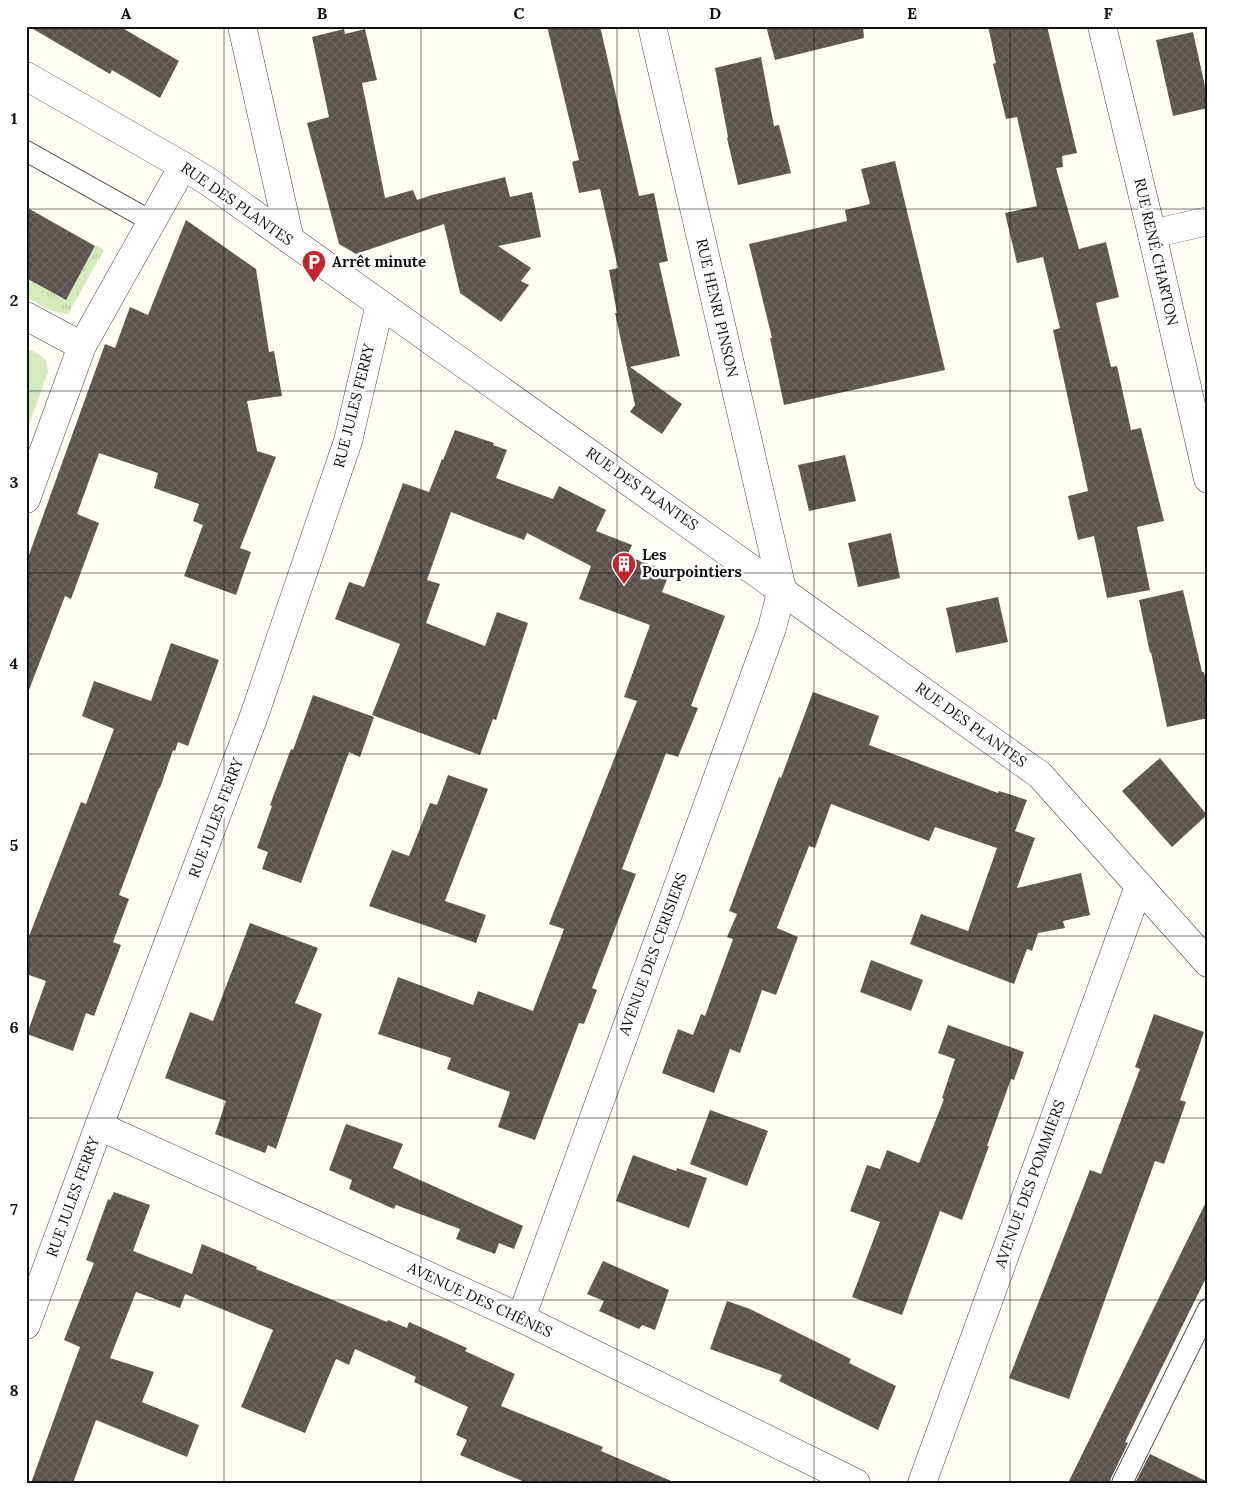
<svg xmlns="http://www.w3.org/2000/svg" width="1234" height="1509" font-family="Lora,serif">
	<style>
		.grass { fill: url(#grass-tufts) }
		.park { fill: #d5ebbd }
		.building { fill: url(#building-cross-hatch) }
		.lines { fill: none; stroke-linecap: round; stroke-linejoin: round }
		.lane-casing { stroke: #444; stroke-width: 22 }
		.street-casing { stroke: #444; stroke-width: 29 }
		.lane { stroke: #fff; stroke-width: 20 }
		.street { stroke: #fff; stroke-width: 28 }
		.grid { fill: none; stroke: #111; stroke-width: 1; stroke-opacity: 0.55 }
		.labels { text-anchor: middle; stroke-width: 5; stroke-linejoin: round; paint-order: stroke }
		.street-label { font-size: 15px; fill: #111; stroke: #fff }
		.poi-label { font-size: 15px; font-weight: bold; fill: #111; stroke: #fff; text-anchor: start }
		.neatline { fill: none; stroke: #111; stroke-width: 2 }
		.grid-label { font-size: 16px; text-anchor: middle; font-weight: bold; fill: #111 }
	</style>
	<defs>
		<pattern id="grass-tufts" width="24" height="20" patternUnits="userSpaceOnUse" patternTransform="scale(1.25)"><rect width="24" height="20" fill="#d5ebbd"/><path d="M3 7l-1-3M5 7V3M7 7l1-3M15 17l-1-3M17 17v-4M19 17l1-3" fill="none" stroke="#b6c8a1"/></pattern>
		<pattern id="building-cross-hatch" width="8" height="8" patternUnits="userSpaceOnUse" patternTransform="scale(1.25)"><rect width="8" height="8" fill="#5a524d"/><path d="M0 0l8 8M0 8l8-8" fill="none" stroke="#6d6662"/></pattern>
	</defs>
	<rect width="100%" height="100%" fill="#fffdf5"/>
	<path class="grass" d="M96,245L104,250L68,314C53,314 40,304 26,297V278L65,300Z"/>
	<path class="park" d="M26,348C40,355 47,355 48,372L26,433Z"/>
	<g class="building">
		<polygon points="28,26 119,26 179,61 160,98 112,70 110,74"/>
		<polygon points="547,26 600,26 639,196 654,193 668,261 659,263 680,356 630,367 682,404 662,434 630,412 635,405 615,313 617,313 609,270 618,268 600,189 579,193 572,162 579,160"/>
		<polygon points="766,26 863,26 864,38 775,60"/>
		<polygon points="988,26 1047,26 1077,153 1062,156 1063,167 1056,168 1079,249 1106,242 1119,297 1096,303 1111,367 1117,366 1131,430 1141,428 1164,521 1137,527 1150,590 1107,598 1094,536 1078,540 1068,496 1088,491 1053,330 1060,328 1043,257 1017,263 1005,213 1037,206 1017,117 1006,119 993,64 996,63"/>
		<polygon points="344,29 345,34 365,29 377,80 362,83 385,198 413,190 417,200 432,195 505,177 510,197 532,192 541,237 498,246 531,268 521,281 529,285 501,322 460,293 444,224 356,254 339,244 307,123 329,117 312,37"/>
		<polygon points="1193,32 1208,100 1208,108 1173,116 1156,40"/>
		<polygon points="761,57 774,126 779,125 791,173 738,185 727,138 728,137 715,68"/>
		<polygon points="895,161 945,370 784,405 770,338 772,338 749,244 847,221 845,210 870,204 861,169"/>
		<polygon points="26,207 95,246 66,300 26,278"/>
		<polygon points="186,220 256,269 269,352 274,351 282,396 247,401 257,451 276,457 240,548 251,552 236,595 184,576 203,525 193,521 199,504 154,488 158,473 99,453 77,514 99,523 71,599 65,596 29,690 26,690 26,563 105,344 115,348 130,307 148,315"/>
		<polygon points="455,430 494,443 493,445 507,450 496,478 553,499 559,486 606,510 596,531 632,545 627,556 670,572 662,592 725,616 691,706 698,708 678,757 666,753 622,869 636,874 592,988 597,990 584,1024 579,1023 535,1140 498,1127 510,1092 447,1069 451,1058 378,1034 398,977 473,1005 478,991 533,1011 564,929 549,924 637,701 624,697 650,625 579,599 591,566 527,533 524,540 451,512 427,580 440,584 426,623 485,646 497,612 528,623 496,720 493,719 480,755 372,715 400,644 335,619 349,582 364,587 403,483 429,492 442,459 443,460"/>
		<polygon points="845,455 856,501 809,511 798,465"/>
		<polygon points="891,533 900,578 858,587 848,543"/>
		<polygon points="1183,590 1202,672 1204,672 1208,689 1208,718 1167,727 1151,652 1150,653 1139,600"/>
		<polygon points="998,597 1008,642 956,653 946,608"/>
		<polygon points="171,643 219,660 188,746 178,742 175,751 173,750 160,788 159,788 119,895 129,899 113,942 121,945 94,1016 86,1013 73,1051 27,1034 46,981 26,974 26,944 81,802 86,804 114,729 82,716 94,681 151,701"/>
		<polygon points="813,692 879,716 869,745 998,793 999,791 1027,800 1015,831 1035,838 1017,888 1081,873 1090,915 1063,921 1065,928 1038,933 1032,951 1027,949 1014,984 910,944 921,914 968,931 997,848 935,827 929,841 831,804 815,848 809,846 777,928 798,937 776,995 762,990 740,1053 730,1049 714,1093 662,1073 678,1029 693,1035 701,1014 705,1016 733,939 727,937 737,914 729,911 779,777 781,778"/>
		<polygon points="313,695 374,717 360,757 349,752 301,883 262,869 268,852 257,848 272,806 270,805 291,749 293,750"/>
		<polygon points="1160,758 1207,815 1172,847 1122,791"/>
		<polygon points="448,775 488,789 445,901 486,915 476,943 369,906 392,850 409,856 430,803 437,805"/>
		<polygon points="250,923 318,948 295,1003 322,1014 276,1149 268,1145 265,1153 215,1134 226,1101 165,1078 190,1012 213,1021"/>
		<polygon points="871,960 923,980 911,1011 860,992"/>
		<polygon points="1154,1014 1204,1032 1180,1100 1186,1102 1164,1164 1155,1161 1069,1399 1009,1378 1090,1170 1101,1174 1140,1069 1135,1067"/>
		<polygon points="948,1025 1024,1052 1014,1080 1011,1079 987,1146 989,1146 962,1220 940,1211 902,1315 852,1297 880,1222 850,1211 867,1165 880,1169 887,1150 919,1163 944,1099 942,1098 955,1059 938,1053"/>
		<polygon points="710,1110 768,1131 747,1186 690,1164"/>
		<polygon points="346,1124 403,1144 393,1168 523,1226 514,1249 499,1243 495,1254 456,1239 460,1229 396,1205 394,1209 349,1189 352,1180 329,1170"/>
		<polygon points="633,1155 676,1171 677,1168 707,1178 689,1228 616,1201"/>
		<polygon points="114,1192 150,1205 133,1251 192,1274 202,1244 257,1267 256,1269 387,1322 388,1320 407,1328 409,1322 467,1348 465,1351 515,1374 501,1406 603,1447 601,1451 676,1483 527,1483 460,1455 467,1440 456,1435 468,1407 414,1382 416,1377 355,1349 349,1365 336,1359 305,1433 241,1407 273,1330 185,1294 187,1289 180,1308 136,1292 110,1358 154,1372 142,1402 199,1425 187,1457 96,1420 73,1483 31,1483 80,1347 64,1340 94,1263 86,1260 108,1199 110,1200"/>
		<polygon points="1208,1198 1208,1274 1125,1442 1128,1443 1111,1478 1110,1483 1068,1483"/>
		<polygon points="603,1261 669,1290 655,1330 642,1325 639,1329 599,1311 604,1301 587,1294"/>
		<polygon points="727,1301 750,1309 851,1359 849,1363 896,1386 878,1430 779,1381 782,1375 710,1349"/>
		<polygon points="1150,1454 1208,1482 1208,1483 1135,1483"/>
	</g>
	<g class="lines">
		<defs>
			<g id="lane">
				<polyline points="26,151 151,221"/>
				<polyline points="1122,1483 1208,1309"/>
			</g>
			<g id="street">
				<polyline points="242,26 290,240"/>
				<polyline points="1102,26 1152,234 1208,479"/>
				<polyline points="26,76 183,166 209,182 1040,775 1208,963"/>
				<polyline points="1152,234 1208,221"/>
				<polyline points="26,316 82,346"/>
				<polyline points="26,499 82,346 183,166"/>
				<polyline points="99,1126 521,1318 856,1483"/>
				<polyline points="521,1318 772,628 782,589 652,26"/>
				<polyline points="26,1325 99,1126 254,716 348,441 380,304"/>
				<polyline points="922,1483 1139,886"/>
			</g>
		</defs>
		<use href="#lane" class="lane-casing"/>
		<use href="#street" class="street-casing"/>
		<use href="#lane" class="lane"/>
		<use href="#street" class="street"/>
	</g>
	<path class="grid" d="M224,26V1483M421,26V1483M617,26V1483M814,26V1483M1010,26V1483M26,209H1208M26,391H1208M26,573H1208M26,754H1208M26,936H1208M26,1118H1208M26,1300H1208"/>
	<defs>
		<symbol id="parking-pin" viewBox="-11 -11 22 30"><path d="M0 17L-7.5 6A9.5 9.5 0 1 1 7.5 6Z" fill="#c4262e" stroke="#fff"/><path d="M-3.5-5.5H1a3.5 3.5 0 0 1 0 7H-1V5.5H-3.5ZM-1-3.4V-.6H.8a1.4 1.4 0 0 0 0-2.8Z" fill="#fff"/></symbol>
		<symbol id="building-pin" viewBox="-11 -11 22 30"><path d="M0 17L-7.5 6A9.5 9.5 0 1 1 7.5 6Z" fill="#c4262e" stroke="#fff"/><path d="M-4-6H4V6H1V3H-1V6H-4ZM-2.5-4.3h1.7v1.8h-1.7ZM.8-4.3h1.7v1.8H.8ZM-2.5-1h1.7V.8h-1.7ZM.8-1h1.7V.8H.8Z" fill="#fff"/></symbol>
	</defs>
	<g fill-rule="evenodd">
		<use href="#parking-pin" x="300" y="248" width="28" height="38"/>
		<use href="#building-pin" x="610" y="550" width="28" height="38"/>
	</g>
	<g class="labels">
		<g class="street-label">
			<text transform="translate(237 204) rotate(35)" y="5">RUE DES PLANTES</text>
			<text transform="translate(1156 252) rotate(77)" y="5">RUE RENÉ CHARTON</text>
			<text transform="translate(717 308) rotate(77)" y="5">RUE HENRI PINSON</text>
			<text transform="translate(354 406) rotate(-76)" y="5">RUE JULES FERRY</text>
			<text transform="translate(642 489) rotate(35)" y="5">RUE DES PLANTES</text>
			<text transform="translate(971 725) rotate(36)" y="5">RUE DES PLANTES</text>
			<text transform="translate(216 818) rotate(-69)" y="5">RUE JULES FERRY</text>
			<text transform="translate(653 954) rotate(-70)" y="5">AVENUE DES CERISIERS</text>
			<text transform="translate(1030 1184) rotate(-70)" y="5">AVENUE DES POMMIERS</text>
			<text transform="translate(73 1197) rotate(-70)" y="5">RUE JULES FERRY</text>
			<text transform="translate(480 1300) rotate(25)" y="5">AVENUE DES CHÊNES</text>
		</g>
		<g class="poi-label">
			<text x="332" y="267">Arrêt minute</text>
			<text x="642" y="560">Les<tspan x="642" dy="17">Pourpointiers</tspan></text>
		</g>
	</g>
	<rect width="1234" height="1509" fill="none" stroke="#ffffff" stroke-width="55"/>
	<rect x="28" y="28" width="1178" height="1454" class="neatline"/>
	<g class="grid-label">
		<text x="126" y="19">A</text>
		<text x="322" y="19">B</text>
		<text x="519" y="19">C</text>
		<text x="715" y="19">D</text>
		<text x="912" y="19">E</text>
		<text x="1108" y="19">F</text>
		<text x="14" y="124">1</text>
		<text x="14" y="306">2</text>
		<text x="14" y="488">3</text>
		<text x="14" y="669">4</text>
		<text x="14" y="851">5</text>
		<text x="14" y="1033">6</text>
		<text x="14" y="1215">7</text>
		<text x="14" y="1396">8</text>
	</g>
</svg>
